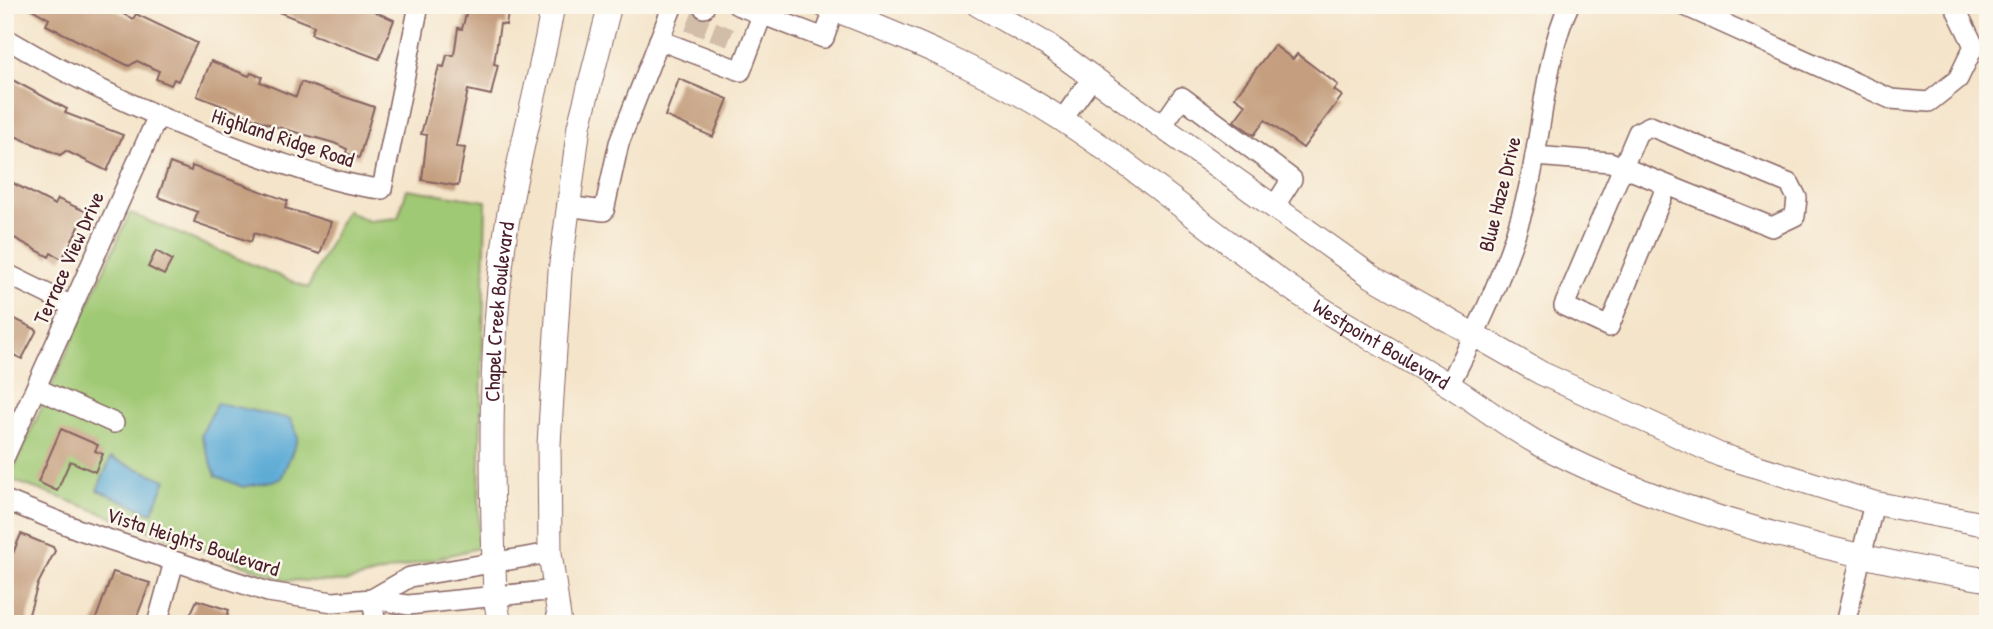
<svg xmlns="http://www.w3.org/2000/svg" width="1993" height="629" font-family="'Patrick Hand',sans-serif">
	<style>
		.green { fill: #a0c975; stroke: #757450; stroke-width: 2 }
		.water { fill: #5caad5; stroke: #536480; stroke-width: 2 }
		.building { fill: #c49e7e }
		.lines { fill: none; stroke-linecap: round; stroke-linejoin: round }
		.minor-tunnel { stroke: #d2bda9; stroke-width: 19; stroke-dasharray: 19 10; stroke-linecap: butt }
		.minor-casing { stroke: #866462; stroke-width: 22 }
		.major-casing { stroke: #866462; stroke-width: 25 }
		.minor { stroke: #fff; stroke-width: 19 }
		.major { stroke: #fff; stroke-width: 23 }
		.labels { text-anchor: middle; stroke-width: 5; stroke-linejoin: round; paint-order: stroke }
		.street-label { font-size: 21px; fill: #4a1f2b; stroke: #fbf7ec }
	</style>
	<rect width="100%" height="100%" fill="#fbf7ec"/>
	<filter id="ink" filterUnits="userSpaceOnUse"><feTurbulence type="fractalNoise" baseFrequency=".0143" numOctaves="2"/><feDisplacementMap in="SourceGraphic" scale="14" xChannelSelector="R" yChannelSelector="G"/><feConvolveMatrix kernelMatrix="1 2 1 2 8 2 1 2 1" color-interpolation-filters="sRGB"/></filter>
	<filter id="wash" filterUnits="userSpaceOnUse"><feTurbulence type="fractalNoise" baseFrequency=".00686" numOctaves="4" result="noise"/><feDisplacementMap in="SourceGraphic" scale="28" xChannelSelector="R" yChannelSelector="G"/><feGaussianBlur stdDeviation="1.57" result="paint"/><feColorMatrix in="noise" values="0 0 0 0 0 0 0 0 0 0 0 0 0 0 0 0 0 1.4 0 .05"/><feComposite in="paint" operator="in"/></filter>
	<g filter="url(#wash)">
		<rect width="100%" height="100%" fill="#f4e4c9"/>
		<polygon class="green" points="407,189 486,201 478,548 344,582 285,580 9,479 130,213 308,288 346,210 368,221 398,218"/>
		<g class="water">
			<polygon points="217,403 291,419 298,438 281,479 243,487 216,476 201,435"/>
			<polygon points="111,458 166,480 152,513 97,490"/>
		</g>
		<g id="blocks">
			<g class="building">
				<polygon points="25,5 105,5 133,19 136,14 197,43 178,81 174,79 171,85 156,79 159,71 137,61 129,66 46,25 49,19"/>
				<polygon points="261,5 360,5 394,20 379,59 311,34 314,26"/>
				<polygon points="468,7 508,13 506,25 500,24 494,64 498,65 491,95 468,90 456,147 465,148 458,186 422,180 427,135 421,134 439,66 444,67 447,55 454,55 458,28 462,29"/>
				<polygon points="1274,45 1293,59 1297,54 1338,85 1334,90 1342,96 1303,148 1265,120 1254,135 1234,121 1246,105 1235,97"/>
				<polygon points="211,61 249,76 251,73 262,77 260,82 296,97 301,82 374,107 359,158 346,153 347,149 334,143 274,126 197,96"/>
				<polygon points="5,76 67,109 65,113 123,135 107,171 66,151 60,155 5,132"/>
				<polygon points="679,79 728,99 713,137 665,116"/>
				<polygon points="170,163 191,171 192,166 231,180 288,201 285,208 331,222 320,254 254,233 251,242 194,222 198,212 158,197"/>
				<polygon points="9,181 55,205 58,199 87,212 62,259 51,253 49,257 5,233 5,189"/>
				<polygon points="156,251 172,260 164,275 148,267"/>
				<polygon points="9,316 37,330 22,359 5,351 5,324"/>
				<polygon points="61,429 98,445 95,451 103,454 95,472 70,461 57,491 38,482"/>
				<polygon points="21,534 53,547 55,551 38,584 26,624 5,620 5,556 11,558"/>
				<polygon points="113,572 150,583 134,624 94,624"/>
				<polygon points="197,600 229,610 225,624 186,624"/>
			</g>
		</g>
	</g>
	<g filter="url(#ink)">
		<use href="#blocks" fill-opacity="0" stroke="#866462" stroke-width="2"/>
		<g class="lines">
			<g class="minor-tunnel">
				<polyline points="694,34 704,8"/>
				<polyline points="718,43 728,18"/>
			</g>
			<defs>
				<g id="minor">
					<polyline points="737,5 824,38 834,10"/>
					<polyline points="1683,5 1891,99 1929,102 1958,79 1974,46 1954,5"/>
					<polyline points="704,8 705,5"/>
					<path d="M5,38C88,87 172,125 263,157C303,170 340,185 382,189L419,5"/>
					<polyline points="659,40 741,71 762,15"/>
					<polyline points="1062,120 1093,77"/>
					<polyline points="1162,126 1182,97 1292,179 1274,207"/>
					<polyline points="1535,156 1610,162 1772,227 1795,216 1797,198 1790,184 1650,126 1638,132 1564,306 1609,327 1667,185"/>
					<polyline points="567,206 604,211 619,143 673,5"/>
					<polyline points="5,273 72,306"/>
					<path d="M1449,385C1480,325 1509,264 1526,198C1542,140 1544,58 1569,5"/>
					<polyline points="36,388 114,423"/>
					<polyline points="5,456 157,118"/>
					<polyline points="5,500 80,530 268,592 333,602 372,599 408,605 556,590"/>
					<polyline points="372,599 410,577 550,553"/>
					<polyline points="372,599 376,624"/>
					<polyline points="157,624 174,562"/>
					<polyline points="1845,624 1874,503"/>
				</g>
				<g id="major">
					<path id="s1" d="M823,5C905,37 987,71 1061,119C1140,170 1212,233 1289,287C1342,324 1398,353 1452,387C1482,406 1510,428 1541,445C1669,513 1844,557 1988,580"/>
					<polyline points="978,5 1046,44 1371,276 1541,373 1720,455 1874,503 1988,525"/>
					<path id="s2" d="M500,624L495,598C491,475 488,352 506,230C518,154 540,81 553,5"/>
					<polyline points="560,624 550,553 549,444 560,271 579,126 610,5"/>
				</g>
			</defs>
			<use href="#minor" class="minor-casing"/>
			<use href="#major" class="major-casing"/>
			<use href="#minor" class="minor"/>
			<use href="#major" class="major"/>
		</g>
	</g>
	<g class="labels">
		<g class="street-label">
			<text transform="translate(283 138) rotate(18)" y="7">Highland Ridge Road</text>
			<text transform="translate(1500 194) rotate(-76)" y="7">Blue Haze Drive</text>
			<text transform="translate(69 258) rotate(-66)" y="7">Terrace View Drive</text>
			<text dy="7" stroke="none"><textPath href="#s2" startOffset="313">Chapel Creek Boulevard</textPath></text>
			<text dy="7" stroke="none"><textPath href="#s1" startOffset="656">Westpoint Boulevard</textPath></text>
			<text transform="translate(193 542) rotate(18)" y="7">Vista Heights Boulevard</text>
		</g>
	</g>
	<rect width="1993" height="629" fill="none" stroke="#fbf7ec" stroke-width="28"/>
</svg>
